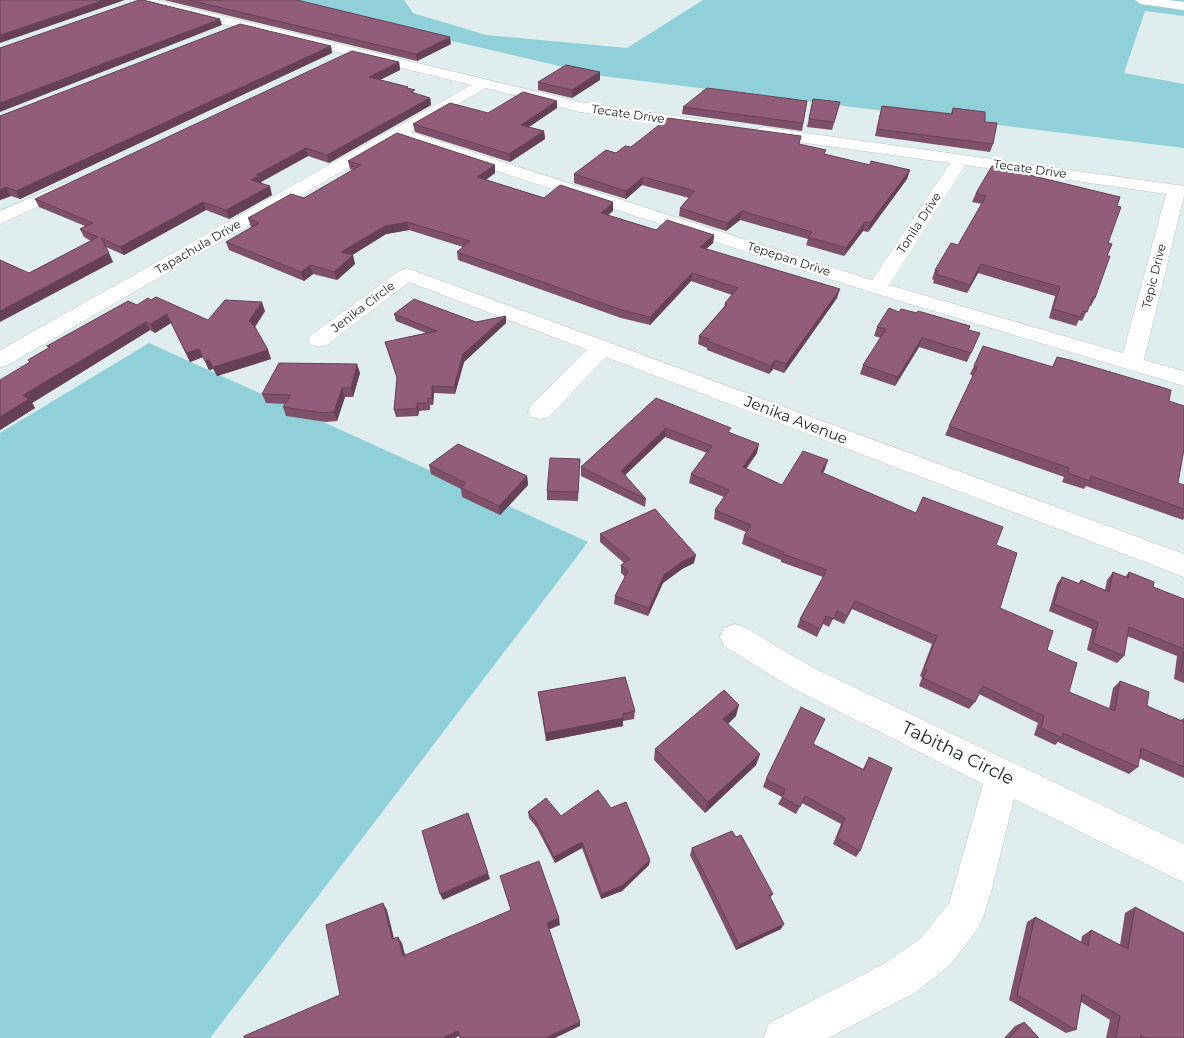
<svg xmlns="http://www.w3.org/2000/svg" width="1184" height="1038" font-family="Montserrat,sans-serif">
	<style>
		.green { fill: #8fd0d9 }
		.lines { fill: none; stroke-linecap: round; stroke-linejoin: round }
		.minor-casing { stroke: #b8c5c7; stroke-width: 1 }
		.minor { fill: #fff; fill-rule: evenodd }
		.wall { fill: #7e5069 }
		.shaded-wall { fill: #664155 }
		.building { fill: #925d7a; stroke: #664155 }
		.labels { text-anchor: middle; stroke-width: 5; stroke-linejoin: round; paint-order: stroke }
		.far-street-label { font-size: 12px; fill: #222727; stroke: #fff }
		.street-label { font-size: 15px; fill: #222727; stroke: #fff }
		.near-street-label { font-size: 18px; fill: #222727; stroke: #fff }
	</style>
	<rect width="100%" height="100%" fill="#dfedef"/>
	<g class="green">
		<polygon points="277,0 404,0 413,13 486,35 627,48 703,0 1184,0 1184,16 1145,11 1124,73 1184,84 1184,148 602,76"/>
		<polygon points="149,343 588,542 210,1038 0,1038 0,433"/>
	</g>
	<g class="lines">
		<defs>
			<g id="minor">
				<path d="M135,0H156L580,102L709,121L711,124L709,127L703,129L580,112L486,88L410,132L872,280L950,163L763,137L757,135L755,132L757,129L763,127L1184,186V196L1144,360L1184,371V386L870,292L398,139L8,365L0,367V350L471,85L137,3ZM965,165L1166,194L1123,353L889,285Z"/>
				<polygon points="1135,0 1167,0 1184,2 1184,10 1141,4"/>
				<polygon points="69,181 75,182 78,186 75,190 0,224 0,211"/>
				<polygon points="407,268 1184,554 1184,577 606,357 549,417 540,419 531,417 528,411 531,405 587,350 409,282 327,345 319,347 311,345 308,340 311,335 400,270"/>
				<polygon points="735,624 746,628 814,668 1184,844 1184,883 1014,799 992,889 984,915 978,929 949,966 915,993 828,1038 763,1038 769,1023 885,963 921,938 949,903 983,784 792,688 724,646 720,637 724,628"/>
			</g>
		</defs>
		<use href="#minor" class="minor-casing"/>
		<use href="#minor" class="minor"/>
	</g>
	<g class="wall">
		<polygon points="164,0 297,0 451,44 417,61"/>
		<polygon points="331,46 332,53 20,199 11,196 0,200 0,116"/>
		<polygon points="399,62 400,70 380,80 408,87 408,89 415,94 430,98 431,105 329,163 308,156 261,182 262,184 272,195 229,219 206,210 124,255 106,247 113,262 29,273 91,241 84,237 80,229 85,226 39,207 35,199"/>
		<polygon points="600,72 600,80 572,98 538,90 538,82"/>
		<polygon points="813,99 840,102 832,130 807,127"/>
		<polygon points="557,101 557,108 529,127 544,131 545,139 510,162 415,132 413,124 488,113"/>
		<polygon points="807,101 802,131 682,114 683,107"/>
		<polygon points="882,106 951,114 953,108 985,122 993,144 990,152 875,136"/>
		<polygon points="799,144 825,154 870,165 910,170 907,179 868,232 863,231 844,256 806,245 808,239 740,220 726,231 679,216 680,208 689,198 642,185 626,199 574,183 574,174 616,153 631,147"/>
		<polygon points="348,161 495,165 495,173 486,180 544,198 613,211 608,215 656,230 714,235 713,243 706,249 837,298 784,373 773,369 769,374 707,350 707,348 698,344 699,336 724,307 725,303 732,295 691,281 650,325 621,318 458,260 457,252 463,247 409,230 386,234 352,255 355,264 337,280 313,274 304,281 229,250 226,242 252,227 251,227 248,218 304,198 353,170 350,169"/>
		<polygon points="976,193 1117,206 1108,243 1107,256 1095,298 1091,306 1089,306 1082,321 1079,320 1076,326 1049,318 1055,296 978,273 967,293 933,283 934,280 932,279 935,270 958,245 982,204 972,202"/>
		<polygon points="137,305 208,320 265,311 255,327 268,350 271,359 217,376 213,369 209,370 203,357 190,362 171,323 155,333 150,330 32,403 35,408 0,430 29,362 28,360 49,348 47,346"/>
		<polygon points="899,312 917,313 970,326 969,330 980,333 967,362 919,347 895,386 860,374 863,365 881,338 874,336 877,327"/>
		<polygon points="394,314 476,322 506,323 464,362 455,394 434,393 433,405 430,405 430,410 419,411 418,416 396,417 394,410 397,379 385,342 426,333 396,321"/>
		<polygon points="1057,357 1169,401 1178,483 1184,485 1184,518 1183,520 1086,486 1084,489 1062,482 1064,477 945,435 973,376 970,374 974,366 1052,367"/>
		<polygon points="360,373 353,397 345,397 337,421 326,422 286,416 283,407 285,404 266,403 262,394"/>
		<polygon points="656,398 730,433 757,453 746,469 782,485 825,469 823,473 916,513 996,545 1000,608 1047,650 1069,692 1109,709 1113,688 1120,681 1147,706 1181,720 1184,718 1184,778 1139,758 1138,767 1129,774 1058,742 1055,745 1034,735 1038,723 979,694 975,702 969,709 919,686 922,677 920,676 932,644 852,609 844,624 833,619 829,627 823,624 817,637 797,627 800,619 823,577 781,562 781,560 742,544 744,536 746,532 714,519 715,510 724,497 689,483 691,474 707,453 665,437 625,475 646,499 645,507 581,476 581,467"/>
		<polygon points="580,459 578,501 547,500 547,491"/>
		<polygon points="429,465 527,476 528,485 500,515 462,497 461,489 431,474"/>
		<polygon points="600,534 694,563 682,569 663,583 648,616 614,604 615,596 625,577 621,573 621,565 624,563 600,542"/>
		<polygon points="1113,572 1125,577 1129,572 1153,587 1184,599 1184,683 1174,679 1177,656 1127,636 1124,656 1117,663 1087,650 1092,629 1049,611 1057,584 1062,577 1078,584 1081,580 1105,590 1107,580"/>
		<polygon points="538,692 635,711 634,719 623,721 623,726 546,741"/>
		<polygon points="736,716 728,724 760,754 756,765 705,813 654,760 655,749"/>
		<polygon points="813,744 863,769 869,757 860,851 856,857 833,844 841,824 802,803 796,814 778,804 782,797 763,787 766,779"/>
		<polygon points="528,812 561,816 650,860 649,865 622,891 601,899 582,848 555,863 537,828 529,818"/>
		<polygon points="736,837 773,894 770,898 781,929 736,950 690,855 692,848"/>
		<polygon points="1135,907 1184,1038 1106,1038 1110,1020 1081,1002 1076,1030 1066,1033 1009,1000 1027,922 1035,917 1081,942 1082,936 1091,930 1120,945 1125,913"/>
		<polygon points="1024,1022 1039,1038 1004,1038 1015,1026"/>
	</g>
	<g class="shaded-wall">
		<polygon points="104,0 125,0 0,43 0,35"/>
		<polygon points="220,19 222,25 0,112 0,103"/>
		<polygon points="450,37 451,44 417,61 416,54"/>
		<polygon points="331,46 332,53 20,199 16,191"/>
		<polygon points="399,62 400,70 371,84 369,77"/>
		<polygon points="600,72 600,80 572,98 572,90"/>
		<polygon points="430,98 431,105 329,163 327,155"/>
		<polygon points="557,101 557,108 521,132 521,125"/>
		<polygon points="544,131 545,139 510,162 509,154"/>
		<polygon points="306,148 308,156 261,182 262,184 251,180 256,175"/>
		<polygon points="495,165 495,173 478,185 477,177"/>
		<polygon points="910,170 907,179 868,232 870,223"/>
		<polygon points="643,177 642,185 626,199 626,191"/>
		<polygon points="270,186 272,195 229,219 226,210"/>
		<polygon points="6,187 11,196 0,200 0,190"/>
		<polygon points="203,202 206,210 124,255 120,247"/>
		<polygon points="613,202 613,211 601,221 601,213"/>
		<polygon points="742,211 740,220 726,231 727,223"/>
		<polygon points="407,222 409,230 386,234 343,261 341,252 385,226"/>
		<polygon points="865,222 863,231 844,256 846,248"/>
		<polygon points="714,235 713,243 699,255 700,247"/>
		<polygon points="109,253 113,262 0,322 0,311"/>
		<polygon points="353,255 355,264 337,280 334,272"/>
		<polygon points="981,264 978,273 967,293 970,285"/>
		<polygon points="310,265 313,274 304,281 301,272"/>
		<polygon points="692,273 691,281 650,325 650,317"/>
		<polygon points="840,289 837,298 784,373 786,364"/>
		<polygon points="262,302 265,311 253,330 249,321"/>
		<polygon points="167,314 171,323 155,333 151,324"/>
		<polygon points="506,316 506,323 464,362 455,394 454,387 463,354"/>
		<polygon points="146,322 150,330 32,403 35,408 0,430 0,417 23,395"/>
		<polygon points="922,338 919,347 895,386 898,377"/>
		<polygon points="199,349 203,357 190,362 186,353"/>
		<polygon points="268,350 271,359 217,376 213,367"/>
		<polygon points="209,360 213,369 209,370 205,361"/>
		<polygon points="775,360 773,369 769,374 771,366"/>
		<polygon points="357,364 360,373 353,397 351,388"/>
		<polygon points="432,386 434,393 433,405 432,398"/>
		<polygon points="342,388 345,397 337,421 334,412"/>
		<polygon points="417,403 419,411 418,416 417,408"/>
		<polygon points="666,428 665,437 621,479 621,471"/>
		<polygon points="759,444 757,453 741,476 743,467"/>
		<polygon points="828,460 825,469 818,481 821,472"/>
		<polygon points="527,476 528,485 500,515 499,506"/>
		<polygon points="696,555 694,563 682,569 663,583 648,616 649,608 664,575 683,561"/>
		<polygon points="739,705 736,716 720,731 723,719"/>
		<polygon points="623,718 623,726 546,741 546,733"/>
		<polygon points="760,754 756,765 705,813 708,802"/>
		<polygon points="582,842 582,848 555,863 554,857"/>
		<polygon points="650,860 649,865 622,891 601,899 602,894"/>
		<polygon points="488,873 490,879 443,900 440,894"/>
		<polygon points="383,903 387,910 396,946 392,939"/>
		<polygon points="559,918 560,925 548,930 547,923"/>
		<polygon points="784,924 781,929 736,950 739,945"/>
		<polygon points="398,937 402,943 407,962 403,956"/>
		<polygon points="580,1022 580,1026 555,1038 545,1038"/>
		<polygon points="458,1031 461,1035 455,1038 442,1038"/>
	</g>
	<g class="building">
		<polygon points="0,0 104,0 0,35"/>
		<polygon points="139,0 143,0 220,19 0,103 0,48"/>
		<polygon points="189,0 297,0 450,37 416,54"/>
		<polygon points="240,24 331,46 16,191 6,187 0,190 0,116"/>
		<polygon points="352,51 399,62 369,77 408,87 407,88 415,90 411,92 430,98 327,155 306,148 256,175 259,176 251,180 270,186 226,210 203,202 120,247 101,238 109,253 0,311 0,260 29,273 98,237 80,229 93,223 35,199"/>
		<polygon points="566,65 600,72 572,90 538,82"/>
		<polygon points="707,88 807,101 803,123 683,107"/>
		<polygon points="523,92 557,101 521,125 544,131 509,154 413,124 450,103 488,113"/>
		<polygon points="813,99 840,102 834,122 809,119"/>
		<polygon points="882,106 952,114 953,108 985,112 985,122 997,123 993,144 877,129"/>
		<polygon points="668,118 801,136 799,144 826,150 824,154 870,165 871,161 910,170 870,223 865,222 846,248 808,237 812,232 742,211 727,223 680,208 695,191 643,177 626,191 574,174 606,150 616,153 625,146 631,147"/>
		<polygon points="397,133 495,165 477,177 544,198 560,185 613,202 601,213 656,230 667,220 714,235 700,247 840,289 786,364 775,360 771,366 708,341 709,339 699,336 727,304 725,303 738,288 692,273 650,317 622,310 457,252 470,241 407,222 385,226 341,252 353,255 334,272 310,265 301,272 226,242 259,223 248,218 291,194 304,198 361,165 348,161"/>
		<polygon points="992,166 1120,197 1117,206 1121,207 1108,243 1112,244 1107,256 1110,256 1095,298 1093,297 1087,312 1083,311 1080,317 1053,309 1060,287 981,264 970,285 936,274 938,271 935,270 951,243 958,245 986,196 976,193"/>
		<polygon points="156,297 208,320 225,300 262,302 249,321 255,327 268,350 213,367 209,360 205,361 199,349 186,353 167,314 151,324 146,322 23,395 29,399 0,417 0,380 30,362 28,360 50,347 47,346 128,301 137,305 148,298 151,300"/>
		<polygon points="414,299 476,322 506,316 463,354 454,387 432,386 432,398 428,398 428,403 417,403 417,408 394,410 397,377 385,342 437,331 394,314"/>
		<polygon points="889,308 899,312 901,309 917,313 918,311 970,326 968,330 980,333 971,353 922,338 898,377 863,365 886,329 877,327"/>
		<polygon points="983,346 1053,367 1057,357 1070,360 1171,390 1169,401 1184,406 1184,449 1178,483 1184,485 1184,509 1091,476 1090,481 1068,473 1069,468 949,426 977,367 974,366"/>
		<polygon points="279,363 357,364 351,388 342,388 334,412 323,413 283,407 291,395 262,394"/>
		<polygon points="656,398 731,428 728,432 759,444 743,467 782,485 803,451 828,460 821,472 916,513 923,497 1003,527 996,545 1017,553 1000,608 1053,631 1047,650 1077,663 1069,692 1115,711 1120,681 1149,692 1147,706 1184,722 1184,767 1141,748 1138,767 1063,733 1062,738 1041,728 1044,716 983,686 975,702 923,678 927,670 924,669 937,636 855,601 847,616 837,611 833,619 826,616 820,629 800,619 827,570 783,554 784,552 744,536 751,525 715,510 729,490 691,474 712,446 666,428 621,471 646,499 581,467"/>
		<polygon points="458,444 527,476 499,506 461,488 466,483 429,465"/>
		<polygon points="550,458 580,459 578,492 547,491"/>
		<polygon points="655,509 696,555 683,561 664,575 649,608 615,596 628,571 621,565 630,559 600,534"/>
		<polygon points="1113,572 1128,578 1129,572 1154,582 1153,587 1184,599 1184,649 1129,627 1124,656 1093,643 1098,622 1054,604 1062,577 1080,584 1081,580 1109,592"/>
		<polygon points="1184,651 1184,674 1181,672"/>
		<polygon points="625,677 635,711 623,714 623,718 546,733 538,692"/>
		<polygon points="724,690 739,705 723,719 760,754 708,802 655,749"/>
		<polygon points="801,707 825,719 813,744 864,770 869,757 892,768 860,851 837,838 845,818 805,796 800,807 782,797 785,789 766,779"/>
		<polygon points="598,790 611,808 626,802 650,860 623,885 602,894 582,842 554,857 536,821 528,812 546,798 561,816"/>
		<polygon points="468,813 488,873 440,894 422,831"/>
		<polygon points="732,831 736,837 741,835 773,894 769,895 784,924 739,945 692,848"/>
		<polygon points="539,861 559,918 547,923 580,1022 545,1038 460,1038 458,1031 442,1038 244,1038 244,1036 340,995 326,925 383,903 392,939 398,937 403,956 511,910 500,876"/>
		<polygon points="1135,907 1184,933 1184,1038 1146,1038 1141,1035 1140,1038 1116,1038 1120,1016 1082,994 1076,1030 1017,995 1035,917 1088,946 1091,930 1128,949"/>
		<polygon points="1024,1022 1039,1038 1009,1038"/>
	</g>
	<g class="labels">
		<g class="far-street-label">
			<text transform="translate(628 114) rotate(8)" y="4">Tecate Drive</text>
			<text transform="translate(1030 169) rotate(8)" y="4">Tecate Drive</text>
			<text transform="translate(919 223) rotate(-57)" y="4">Tonila Drive</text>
			<text transform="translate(198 247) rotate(-30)" y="4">Tapachula Drive</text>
			<text transform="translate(789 259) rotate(18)" y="4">Tepepan Drive</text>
			<text transform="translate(1154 276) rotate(-76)" y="4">Tepic Drive</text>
			<text transform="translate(363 307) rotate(-37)" y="4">Jenika Circle</text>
		</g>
		<g class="street-label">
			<text transform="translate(796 420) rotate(21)" y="5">Jenika Avenue</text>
		</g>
		<g class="near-street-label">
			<text transform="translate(958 753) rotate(26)" y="6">Tabitha Circle</text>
		</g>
	</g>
</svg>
